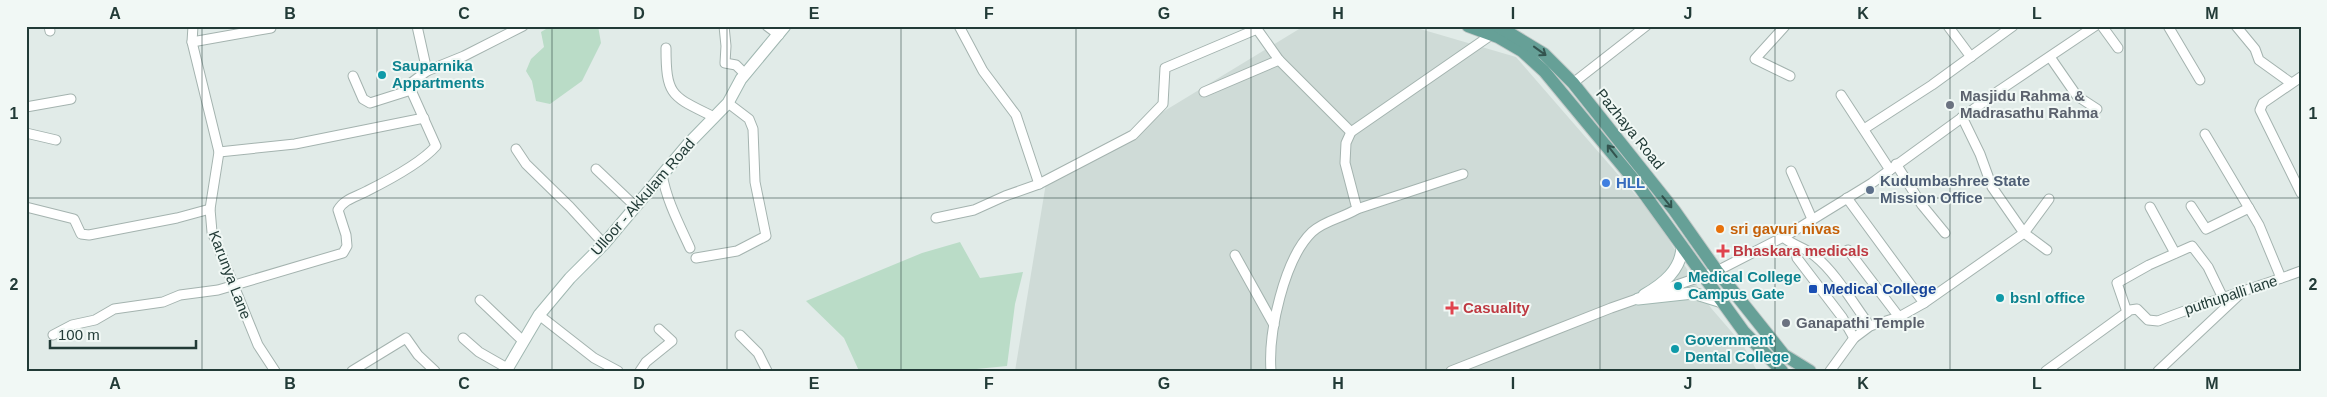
<svg xmlns="http://www.w3.org/2000/svg" width="2327" height="397" font-family="Helvetica,sans-serif">
	<style>
		.built { fill: #cfdbd7 }
		.green { fill: #badcc7 }
		.lines { fill: none; stroke-linecap: round; stroke-linejoin: round }
		.street-casing { stroke: #a4b3af; stroke-width: 11 }
		.secondary-casing { stroke: #a0b7b1; stroke-width: 13 }
		.primary-casing { stroke: #c1c8c7; stroke-width: 14 }
		.street { stroke: #fff; stroke-width: 9 }
		.secondary { stroke: #fff; stroke-width: 11 }
		.primary { stroke: #66a097; stroke-width: 12 }
		.oneway { stroke: #33544f }
		.grid { fill: none; stroke: #223b37; stroke-width: 1; stroke-opacity: 0.55 }
		.culture-dot { fill: #0f9aa8; stroke: #f1f8f5; stroke-width: 2 }
		.worship-dot { fill: #6b7280; stroke: #f1f8f5; stroke-width: 2 }
		.shop-dot { fill: #3f7fe0; stroke: #f1f8f5; stroke-width: 2 }
		.service-dot { fill: #5c6f8a; stroke: #f1f8f5; stroke-width: 2 }
		.food-dot { fill: #e8710a; stroke: #f1f8f5; stroke-width: 2 }
		.health-dot { fill: #e0444e; stroke: #f1f8f5; stroke-width: 2 }
		.transit-dot { fill: #1a4fb4; stroke: #f1f8f5; stroke-width: 2 }
		.labels { text-anchor: middle; stroke-width: 4; stroke-linejoin: round; paint-order: stroke }
		.culture-label { font-size: 15px; font-weight: bold; fill: #0d838f; stroke: #f1f8f5; text-anchor: start }
		.worship-label { font-size: 15px; font-weight: bold; fill: #5b616d; stroke: #f1f8f5; text-anchor: start }
		.street-label { font-size: 15px; fill: #223b37; stroke: #f1f8f5 }
		.service-label { font-size: 15px; font-weight: bold; fill: #4e5e75; stroke: #f1f8f5; text-anchor: start }
		.shop-label { font-size: 15px; font-weight: bold; fill: #366cbe; stroke: #f1f8f5; text-anchor: start }
		.food-label { font-size: 15px; font-weight: bold; fill: #c56008; stroke: #f1f8f5; text-anchor: start }
		.health-label { font-size: 15px; font-weight: bold; fill: #be3a42; stroke: #f1f8f5; text-anchor: start }
		.transit-label { font-size: 15px; font-weight: bold; fill: #164399; stroke: #f1f8f5; text-anchor: start }
		.neatline { fill: none; stroke: #223b37; stroke-width: 2 }
		.grid-label { font-size: 16px; text-anchor: middle; font-weight: bold; fill: #223b37 }
	</style>
	<rect width="100%" height="100%" fill="#e1ebe8"/>
	<polygon class="built" points="1304,26 1410,26 1516,57 1654,216 1711,308 1743,345 1757,371 1015,371 1046,183"/>
	<g class="green">
		<polygon points="551,26 598,26 601,43 582,81 550,104 536,101 532,81 526,71 531,59 544,47 541,32"/>
		<polygon points="960,242 980,278 1023,272 1015,304 1007,366 956,371 859,371 844,338 806,301 922,253"/>
	</g>
	<g class="lines">
		<defs>
			<g id="street">
				<polyline points="49,26 50,31"/>
				<polyline points="193,26 192,42 219,152 210,209 212,232 258,345 275,371"/>
				<polyline points="724,26 726,46 725,63 736,65 745,74"/>
				<polyline points="767,26 779,35"/>
				<polyline points="959,26 983,71 1016,115 1039,184 1133,135 1163,104 1165,68 1257,29 1256,26"/>
				<polyline points="1785,26 1755,59 1790,76"/>
				<polyline points="1948,26 1971,57"/>
				<polyline points="2102,26 2118,48"/>
				<polyline points="2168,26 2200,80"/>
				<polyline points="2236,26 2255,49 2259,60 2291,83"/>
				<polyline points="1257,29 1279,60 1351,132"/>
				<polyline points="192,42 271,28"/>
				<path d="M666,48C666,97 672,96 714,117"/>
				<polyline points="2050,57 2077,96 2097,109"/>
				<polyline points="427,71 464,56 523,26"/>
				<polyline points="353,76 363,99 370,103 411,90"/>
				<polyline points="2301,77 2263,103 2260,110 2301,193"/>
				<polyline points="1573,83 1646,26"/>
				<polyline points="1204,92 1279,60"/>
				<polyline points="1841,95 1890,170"/>
				<polyline points="26,107 71,99"/>
				<polyline points="1962,117 1980,154 1992,187 2024,233 2047,250"/>
				<polyline points="1864,129 1932,85 2013,26"/>
				<polyline points="26,133 56,140"/>
				<polyline points="2205,134 2259,225 2281,278"/>
				<polyline points="516,149 526,164 570,207 604,244"/>
				<polyline points="219,152 295,144 424,118"/>
				<polyline points="1896,164 1922,205 1945,233"/>
				<polyline points="596,169 635,206"/>
				<polyline points="1791,171 1812,219"/>
				<path d="M662,174C666,199 679,224 690,248"/>
				<polyline points="2191,206 2206,229 2249,208"/>
				<polyline points="26,207 74,219 81,234 89,235 177,218 210,209"/>
				<polyline points="2150,207 2175,253"/>
				<polyline points="1357,209 1463,174"/>
				<polyline points="936,218 974,210 1005,196 1039,184"/>
				<path d="M1783,237C1795,247 1805,247 1816,257C1836,273 1854,305 1870,326"/>
				<polyline points="1795,247 1797,258 1842,317 1854,338"/>
				<polyline points="1848,250 1899,317"/>
				<polyline points="1235,255 1274,325"/>
				<polyline points="696,258 737,251 766,236 755,182 753,129 749,119 728,103"/>
				<polyline points="480,300 523,341"/>
				<polyline points="1924,303 2024,233 2049,199"/>
				<polyline points="2127,312 2117,283 2149,265 2192,246 2208,267 2223,298"/>
				<polyline points="539,315 594,358 618,371"/>
				<path d="M53,335L72,325L95,320L114,309L163,302L180,295L218,290L343,253L347,246L346,235L338,210C344,199 356,197 367,191C387,181 422,162 436,146L410,88L411,83L427,71L417,26"/>
				<polyline points="740,335 758,353 767,371"/>
				<polyline points="463,338 479,352 507,368"/>
				<polyline points="352,371 406,338 418,355 435,371"/>
				<polyline points="640,371 646,362 672,341 659,329"/>
				<path d="M1271,371C1268,333 1284,259 1312,232C1325,220 1343,218 1357,209L1345,163L1346,143L1351,132L1494,33"/>
				<polyline points="1451,371 1611,308 1717,271 1789,234 1872,183 2000,90 2095,26"/>
				<polyline points="1830,371 1854,338 1870,326 1899,317 1924,303 1847,198"/>
				<path d="M2046,371L2130,310L2137,309L2148,320L2158,321C2205,302 2253,289 2301,271"/>
				<polyline points="2158,371 2240,294"/>
			</g>
			<g id="secondary">
				<path d="M1644,295C1663,284 1681,270 1682,247"/>
				<polyline points="1638,299 1693,293 1722,302"/>
				<polyline points="506,371 539,315 570,278 604,244 689,143 728,103 741,79 785,26"/>
			</g>
			<g id="primary">
				<polyline points="1468,26 1498,37 1522,51 1544,71 1635,181 1744,332 1782,371"/>
				<polyline points="1498,26 1544,54 1573,83 1674,210 1717,271 1784,355 1810,371"/>
			</g>
		</defs>
		<use href="#street" class="street-casing"/>
		<use href="#secondary" class="secondary-casing"/>
		<use href="#primary" class="primary-casing"/>
		<use href="#street" class="street"/>
		<use href="#secondary" class="secondary"/>
		<use href="#primary" class="primary"/>
	</g>
	<defs><path id="oneway-shaft" d="M-6 0H5M1.5-3L5.5 0L1.5 3" fill="none" stroke-width="1.6" stroke-linecap="round" stroke-linejoin="round" transform="scale(1.25)"/></defs>
	<g class="oneway">
		<use href="#oneway-shaft" transform="translate(1540 51) rotate(36)"/>
		<use href="#oneway-shaft" transform="translate(1612 151) rotate(-128)"/>
		<use href="#oneway-shaft" transform="translate(1667 202) rotate(51)"/>
	</g>
	<path class="grid" d="M202,26V371M377,26V371M552,26V371M727,26V371M901,26V371M1076,26V371M1251,26V371M1426,26V371M1600,26V371M1775,26V371M1950,26V371M2125,26V371M26,198H2301"/>
	<g class="culture-dot">
		<circle cx="382" cy="75" r="5"/>
		<circle cx="1678" cy="286" r="5"/>
		<circle cx="2000" cy="298" r="5"/>
		<circle cx="1675" cy="349" r="5"/>
	</g>
	<g class="worship-dot">
		<circle cx="1950" cy="105" r="5"/>
		<circle cx="1786" cy="323" r="5"/>
	</g>
	<circle class="shop-dot" cx="1606" cy="183" r="5"/>
	<circle class="service-dot" cx="1870" cy="190" r="5"/>
	<circle class="food-dot" cx="1720" cy="229" r="5"/>
	<g class="health-dot">
		<path d="M1720.5 243.5h5v5h5v5h-5v5h-5v-5h-5v-5h5z"/>
		<path d="M1449.5 300.5h5v5h5v5h-5v5h-5v-5h-5v-5h5z"/>
	</g>
	<rect class="transit-dot" x="1808" y="284" width="10" height="10" rx="2.5"/>
	<g class="labels">
		<g class="culture-label">
			<text x="392" y="71">Sauparnika<tspan x="392" dy="17">Appartments</tspan></text>
			<text x="1688" y="282">Medical College<tspan x="1688" dy="17">Campus Gate</tspan></text>
			<text x="2010" y="303">bsnl office</text>
			<text x="1685" y="345">Government<tspan x="1685" dy="17">Dental College</tspan></text>
		</g>
		<g class="worship-label">
			<text x="1960" y="101">Masjidu Rahma &amp;<tspan x="1960" dy="17">Madrasathu Rahma</tspan></text>
			<text x="1796" y="328">Ganapathi Temple</text>
		</g>
		<g class="street-label">
			<text transform="translate(1630 129) rotate(51)" y="5">Pazhaya Road</text>
			<text transform="translate(643 197) rotate(-49)" y="5">Ulloor - Akkulam Road</text>
			<text transform="translate(230 275) rotate(69)" y="5">Karunya Lane</text>
			<text transform="translate(2231 295) rotate(-18)" y="5">puthupalli lane</text>
		</g>
		<g class="service-label">
			<text x="1880" y="186">Kudumbashree State<tspan x="1880" dy="17">Mission Office</tspan></text>
		</g>
		<g class="shop-label">
			<text x="1616" y="188">HLL</text>
		</g>
		<g class="food-label">
			<text x="1730" y="234">sri gavuri nivas</text>
		</g>
		<g class="health-label">
			<text x="1733" y="256">Bhaskara medicals</text>
			<text x="1463" y="313">Casuality</text>
		</g>
		<g class="transit-label">
			<text x="1823" y="294">Medical College</text>
		</g>
	</g>
	<rect width="2327" height="397" fill="none" stroke="#f1f8f5" stroke-width="55"/>
	<path d="M50 340v8h146v-8" fill="none" stroke="#223b37" stroke-width="2.5"/>
	<text x="58" y="340" font-size="15" fill="#223b37" stroke="#f1f8f5" stroke-width="4" paint-order="stroke">100 m</text>
	<rect x="28" y="28" width="2272" height="342" class="neatline"/>
	<g class="grid-label">
		<text x="115" y="19">A</text>
		<text x="290" y="19">B</text>
		<text x="464" y="19">C</text>
		<text x="639" y="19">D</text>
		<text x="814" y="19">E</text>
		<text x="989" y="19">F</text>
		<text x="1164" y="19">G</text>
		<text x="1338" y="19">H</text>
		<text x="1513" y="19">I</text>
		<text x="1688" y="19">J</text>
		<text x="1863" y="19">K</text>
		<text x="2037" y="19">L</text>
		<text x="2212" y="19">M</text>
		<text x="14" y="119">1</text>
		<text x="2313" y="119">1</text>
		<text x="14" y="290">2</text>
		<text x="2313" y="290">2</text>
		<text x="115" y="389">A</text>
		<text x="290" y="389">B</text>
		<text x="464" y="389">C</text>
		<text x="639" y="389">D</text>
		<text x="814" y="389">E</text>
		<text x="989" y="389">F</text>
		<text x="1164" y="389">G</text>
		<text x="1338" y="389">H</text>
		<text x="1513" y="389">I</text>
		<text x="1688" y="389">J</text>
		<text x="1863" y="389">K</text>
		<text x="2037" y="389">L</text>
		<text x="2212" y="389">M</text>
	</g>
</svg>
